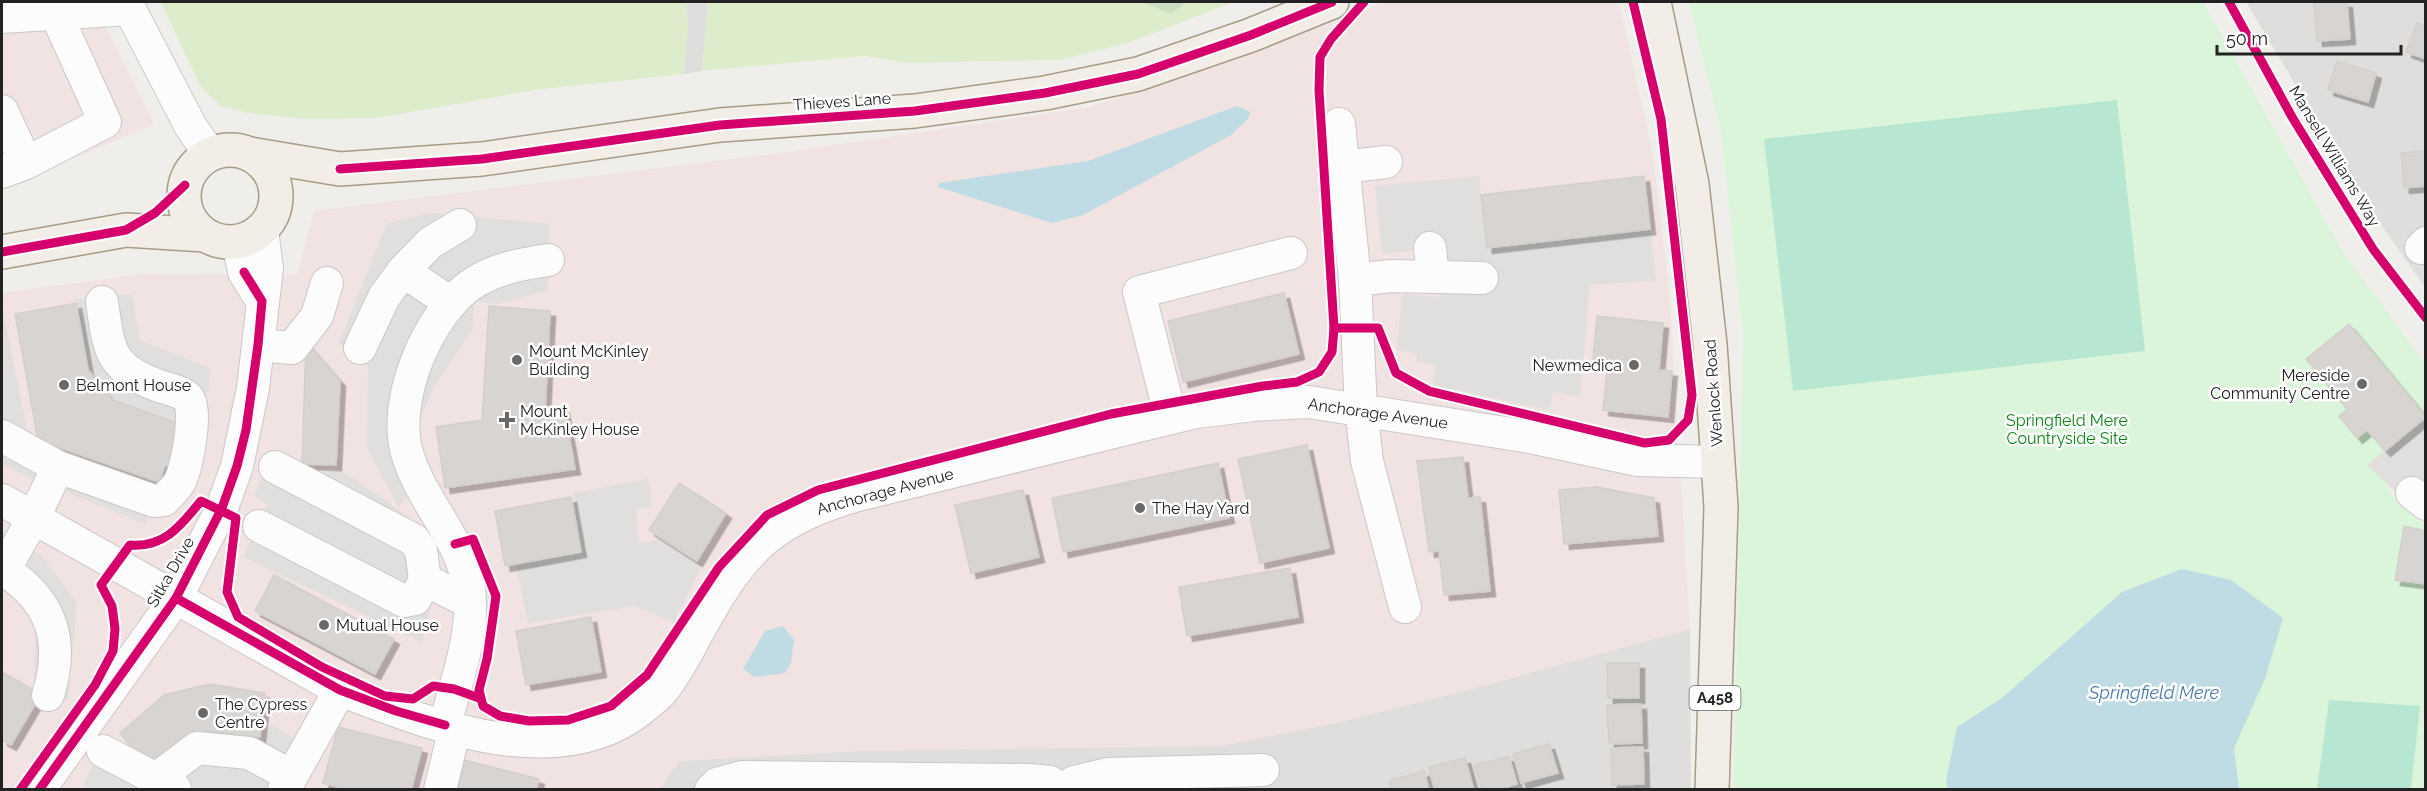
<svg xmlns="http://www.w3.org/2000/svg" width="2427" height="791" font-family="Raleway,sans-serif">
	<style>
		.residential { fill: #dfdedc }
		.commercial { fill: #f1e3e1 }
		.grass { fill: #ddeccb }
		.forest { fill: #cbdec1 }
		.park { fill: #daf5da }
		.pitch { fill: #b7e6d2 }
		.parking { fill: #e0dfde }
		.water { fill: #bfdbe3 }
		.building { fill: #d7d4d2; stroke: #d3d0cc; stroke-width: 1.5; filter: url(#shadow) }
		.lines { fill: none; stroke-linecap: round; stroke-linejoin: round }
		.minor-casing { stroke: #c9c8c7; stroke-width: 34 }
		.major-casing { stroke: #a79c86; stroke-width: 36 }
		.minor { stroke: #fdfcfc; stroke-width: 32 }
		.major { stroke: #f3ede7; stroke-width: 33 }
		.cycleway-casing { stroke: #fff; stroke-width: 13 }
		.cycleway { stroke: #d6006c; stroke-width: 9 }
		.poi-dot { fill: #6a6968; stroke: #fff; stroke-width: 2 }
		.labels { text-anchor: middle; stroke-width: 5; stroke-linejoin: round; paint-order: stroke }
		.shield { fill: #fff; stroke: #646464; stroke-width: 1.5 }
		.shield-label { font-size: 15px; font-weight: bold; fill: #222 }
		.street-label { font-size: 16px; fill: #222; stroke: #fff }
		.poi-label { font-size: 16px; fill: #222; stroke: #fff; text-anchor: start }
		.park-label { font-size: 16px; fill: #0c8416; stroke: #fff }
		.water-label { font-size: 18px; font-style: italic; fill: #4a7aab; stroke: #fff }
	</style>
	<defs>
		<filter id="shadow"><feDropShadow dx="5.5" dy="5.5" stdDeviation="0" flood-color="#0004"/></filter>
	</defs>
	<rect width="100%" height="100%" fill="#f0eeeb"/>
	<g class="residential">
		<polygon points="686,2 708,2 702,71 684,74 688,26"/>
		<polygon points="2246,2 2425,2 2425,287 2370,209"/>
		<polygon points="1690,629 1691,789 659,790 679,761 1332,724 1464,691"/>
	</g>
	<g class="commercial">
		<polygon points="2,2 93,2 154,124 2,189"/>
		<polygon points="1384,2 1619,2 1653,154 1669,288 1690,629 1464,691 1332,724 1221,746 856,751 679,761 659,790 2,789 2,293 144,274 297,275 314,211 788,152 1091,107"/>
	</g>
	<g class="grass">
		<polygon points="161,2 686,2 688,26 684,74 535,90 377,118 304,119 248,113 220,106 199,84"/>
		<polygon points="708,2 1142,2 1171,14 1187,2 1233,2 1128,43 1060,60 907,63 866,56 702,71"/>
	</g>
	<polygon class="forest" points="1142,2 1187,2 1171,14"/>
	<polygon class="park" points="1689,2 2203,2 2344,254 2425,363 2425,441 2387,488 2398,503 2425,526 2425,789 1734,789 1743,334 1721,131"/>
	<g class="pitch">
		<polygon points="2117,100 2145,351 1793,391 1764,139"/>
		<polygon points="2329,700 2420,706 2411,789 2317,789"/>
	</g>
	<g class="parking">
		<polygon points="1479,176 1487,248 1650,229 1656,280 1590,285 1580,397 1553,392 1549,410 1433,385 1435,365 1416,361 1417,353 1397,350 1402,294 1440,297 1430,249 1382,254 1375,186"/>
		<polygon points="432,213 550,224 548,290 498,304 474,302 473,329 435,385 416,429 424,474 398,507 367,447 368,367 339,343 387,223"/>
		<polygon points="132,294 140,340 210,368 209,390 176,420 116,401 88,366 76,299"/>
		<polygon points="2,306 27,430 39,451 158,490 145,524 27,476 2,464"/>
		<polygon points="2425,417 2425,519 2367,465"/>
		<polygon points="272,458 307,474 341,470 380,496 420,526 438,578 422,642 243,557 267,505 254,495"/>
		<polygon points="648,479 652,506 636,509 639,543 659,540 702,565 674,622 634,606 528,623 516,565 582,553 573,493"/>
		<polygon points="2,532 42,556 77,603 68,702 34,678 36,617 6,588 2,593"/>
		<polygon points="270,724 305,745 293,789 155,790 206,744 262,747"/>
		<polygon points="96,760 154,789 90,789 83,784"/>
	</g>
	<g class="water">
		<polygon points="1237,106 1250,112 1248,119 1231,135 1083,215 1052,223 938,187 939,183 1088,161"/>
		<polygon points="2182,569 2231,580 2283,618 2265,679 2234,748 2239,789 1948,789 1946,781 1957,727 2002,698 2122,592"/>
		<polygon points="783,626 794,640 791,663 785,673 755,677 743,669 765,631"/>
	</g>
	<g class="building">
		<polygon points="2314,2 2347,2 2350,39 2317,41"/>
		<polygon points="2417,23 2426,26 2426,59 2406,52"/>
		<polygon points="2337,61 2376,73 2368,102 2328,90"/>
		<polygon points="2426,151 2426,186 2404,188 2401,153"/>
		<polygon points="1644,176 1650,229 1487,248 1481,195"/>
		<polygon points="1284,293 1299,354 1183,382 1168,321"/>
		<polygon points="76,303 88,370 112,400 179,423 174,438 184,442 174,468 165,465 159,482 38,440 15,314"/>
		<polygon points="489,306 550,311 545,411 564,408 575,469 445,488 436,427 482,420"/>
		<polygon points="1597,316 1663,323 1659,370 1672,371 1668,417 1603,410 1608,361 1593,359"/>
		<polygon points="2349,324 2426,417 2385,451 2367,430 2357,438 2339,416 2347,409 2306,359"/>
		<polygon points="306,342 340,381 336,465 302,464"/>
		<polygon points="1307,445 1329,548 1260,563 1238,459"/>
		<polygon points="1463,457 1468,498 1480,497 1490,591 1444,595 1439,551 1429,552 1417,461"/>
		<polygon points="1218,463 1229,518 1063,552 1052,498"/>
		<polygon points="679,483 726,513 697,561 649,530"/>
		<polygon points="1597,487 1654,498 1658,536 1564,544 1559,490"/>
		<polygon points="1023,490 1039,557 971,573 955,505"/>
		<polygon points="571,497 581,552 505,566 495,511"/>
		<polygon points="2404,526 2426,531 2426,584 2395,580"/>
		<polygon points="1290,568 1298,617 1187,636 1179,587"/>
		<polygon points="274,575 394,639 375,674 255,611"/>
		<polygon points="591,617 601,672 526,685 516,631"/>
		<polygon points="1607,663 1639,663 1639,698 1608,698"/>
		<polygon points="2,672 41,694 11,745 2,740"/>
		<polygon points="210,684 265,693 260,737 207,731 185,736 148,767 120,733 164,695"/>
		<polygon points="1641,704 1642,743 1609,744 1607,705"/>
		<polygon points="338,727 422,748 411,790 348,790 323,783"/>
		<polygon points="1549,744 1558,773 1521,783 1513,754"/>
		<polygon points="1643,747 1644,784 1612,785 1611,748"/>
		<polygon points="1509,756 1517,784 1498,790 1482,790 1475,765"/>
		<polygon points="456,758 539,779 536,790 448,790"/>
		<polygon points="1465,758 1474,790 1435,790 1429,767"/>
		<polygon points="1424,771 1429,790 1392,790 1389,781"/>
	</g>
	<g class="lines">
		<defs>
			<g id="minor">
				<polyline points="126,2 191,127 210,154"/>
				<polyline points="2,17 130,9"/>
				<polyline points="2,111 26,163"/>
				<polyline points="1339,124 1355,280 1361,409 1367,461 1405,607"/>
				<polyline points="1343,167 1386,162"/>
				<polyline points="2,172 26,163 105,122 56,14"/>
				<polyline points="238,242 244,272 262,301"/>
				<polyline points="1430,248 1433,277"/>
				<polyline points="2421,248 2426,243"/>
				<polyline points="403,271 430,243 460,225"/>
				<polyline points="1355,280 1391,276 1482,278"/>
				<polyline points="258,345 292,348 317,316 327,283"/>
				<polyline points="360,348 384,297 403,271 451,303"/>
				<polyline points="1171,418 1139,292 1291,253"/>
				<polyline points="2,436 58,467"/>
				<polyline points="275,467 414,540 421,550 425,580 469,602"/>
				<polyline points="2412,493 2426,504"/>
				<path d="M2,500L340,690C429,724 559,777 643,708C649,702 658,697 663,690C679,670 690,646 703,623C744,548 775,519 858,495L1171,418L1196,412L1253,405L1309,402L1530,437L1638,460L1718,462"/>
				<polyline points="259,526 404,601 415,599 425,580"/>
				<path d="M48,695C65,641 52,601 4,570L34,517L58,467L154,501L164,500C169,495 175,489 179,483C187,469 198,410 188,398C181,391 168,389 159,386C109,368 109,350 102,302"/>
				<path d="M445,725C456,681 477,629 468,582C458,535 422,501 408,456C390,403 428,311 475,282C498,268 522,264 548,260"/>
				<polyline points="103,751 175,789"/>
				<polyline points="156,779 197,748 249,753 291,776"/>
				<polyline points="39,790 176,598 222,508 237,466 253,388 267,268 262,230"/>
				<polyline points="284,790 340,690"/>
				<polyline points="440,790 455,728"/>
				<polyline points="711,790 717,784 742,777 1029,780 1050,782 1061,790"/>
				<polyline points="1064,790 1074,782 1108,774 1263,770"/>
			</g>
			<g id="major">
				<polyline points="1654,2 1692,184 1710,344 1721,507 1712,790"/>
				<circle cx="230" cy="196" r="46"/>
				<polyline points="249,154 340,169 482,159 720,125 915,111 1045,93 1138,74 1251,35 1332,2"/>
				<polyline points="2,252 126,230 205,235"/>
			</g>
		</defs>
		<use href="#minor" class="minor-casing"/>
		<use href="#major" class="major-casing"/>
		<use href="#minor" class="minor"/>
		<use href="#major" class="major"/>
		<defs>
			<g id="cycleway">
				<polyline points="2229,2 2292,117 2373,249 2426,318"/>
				<polyline points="340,169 482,159 720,125 915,111 1045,93 1138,74 1251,35 1332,2"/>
				<polyline points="2,252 126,230 155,213 185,185"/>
				<polyline points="1334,328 1378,328 1396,373 1429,391 1645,443 1669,440 1688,420 1692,395 1661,119 1633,2"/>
				<polyline points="455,544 473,539 496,596 487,659 479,690 483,706 500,716 529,721 568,720 611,706 647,675 719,567 767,515 818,490 1111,414 1263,386 1297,382 1319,372 1332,352 1334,328 1319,90 1320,57 1331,39 1364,2"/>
				<polyline points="176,598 340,690 396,711 445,725"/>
				<path d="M20,790L95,685L113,651L115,629L112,606L101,585L130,545C165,548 181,525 201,501L236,518L227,592L238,617L322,667L385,696L413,699L433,686L454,689L479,698"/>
				<polyline points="39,790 176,598 222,508 237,466 246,430 258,345 262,301 244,272"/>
			</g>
		</defs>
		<use href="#cycleway" class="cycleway-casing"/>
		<use href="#cycleway" class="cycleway"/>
	</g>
	<g class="poi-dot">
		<circle cx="517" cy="360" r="6"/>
		<circle cx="1634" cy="365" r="6"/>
		<circle cx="2362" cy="384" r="6"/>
		<circle cx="64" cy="385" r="6"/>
		<path d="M504 411h6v6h6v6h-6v6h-6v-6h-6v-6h6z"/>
		<circle cx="1140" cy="508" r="6"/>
		<circle cx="324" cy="625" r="6"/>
		<circle cx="203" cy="713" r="6"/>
	</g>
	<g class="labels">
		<rect class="shield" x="1689.5" y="686" width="51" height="24" rx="4.5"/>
		<g class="shield-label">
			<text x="1715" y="703">A458</text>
		</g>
		<g class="street-label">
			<text transform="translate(842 101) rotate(-4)" y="6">Thieves Lane</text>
			<text transform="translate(2335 156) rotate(59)" y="6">Mansell Williams Way</text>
			<text transform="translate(1713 393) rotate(-94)" y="6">Wenlock Road</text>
			<text transform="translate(1378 413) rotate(8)" y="6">Anchorage Avenue</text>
			<text transform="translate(885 491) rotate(-15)" y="6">Anchorage Avenue</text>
			<text transform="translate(170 572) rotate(-60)" y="6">Sitka Drive</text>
		</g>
		<g class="poi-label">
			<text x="529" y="357">Mount McKinley<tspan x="529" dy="18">Building</tspan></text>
			<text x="1622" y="371" text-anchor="end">Newmedica</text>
			<text x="2350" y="381" text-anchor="end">Mereside<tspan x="2350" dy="18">Community Centre</tspan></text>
			<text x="76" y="391">Belmont House</text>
			<text x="520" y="417">Mount<tspan x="520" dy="18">McKinley House</tspan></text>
			<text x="1152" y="514">The Hay Yard</text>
			<text x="336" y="631">Mutual House</text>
			<text x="215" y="710">The Cypress<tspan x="215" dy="18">Centre</tspan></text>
		</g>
		<g class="park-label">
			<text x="2067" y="426">Springfield Mere<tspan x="2067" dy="18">Countryside Site</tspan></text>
		</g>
		<g class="water-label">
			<text x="2154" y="699">Springfield Mere</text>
		</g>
	</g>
	<rect width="2427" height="791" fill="none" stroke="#222222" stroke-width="6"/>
	<path d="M2217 45v9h184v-9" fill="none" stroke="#222222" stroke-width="3"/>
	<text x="2226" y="45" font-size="18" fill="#222222" stroke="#ffffff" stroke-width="4.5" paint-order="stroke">50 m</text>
</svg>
